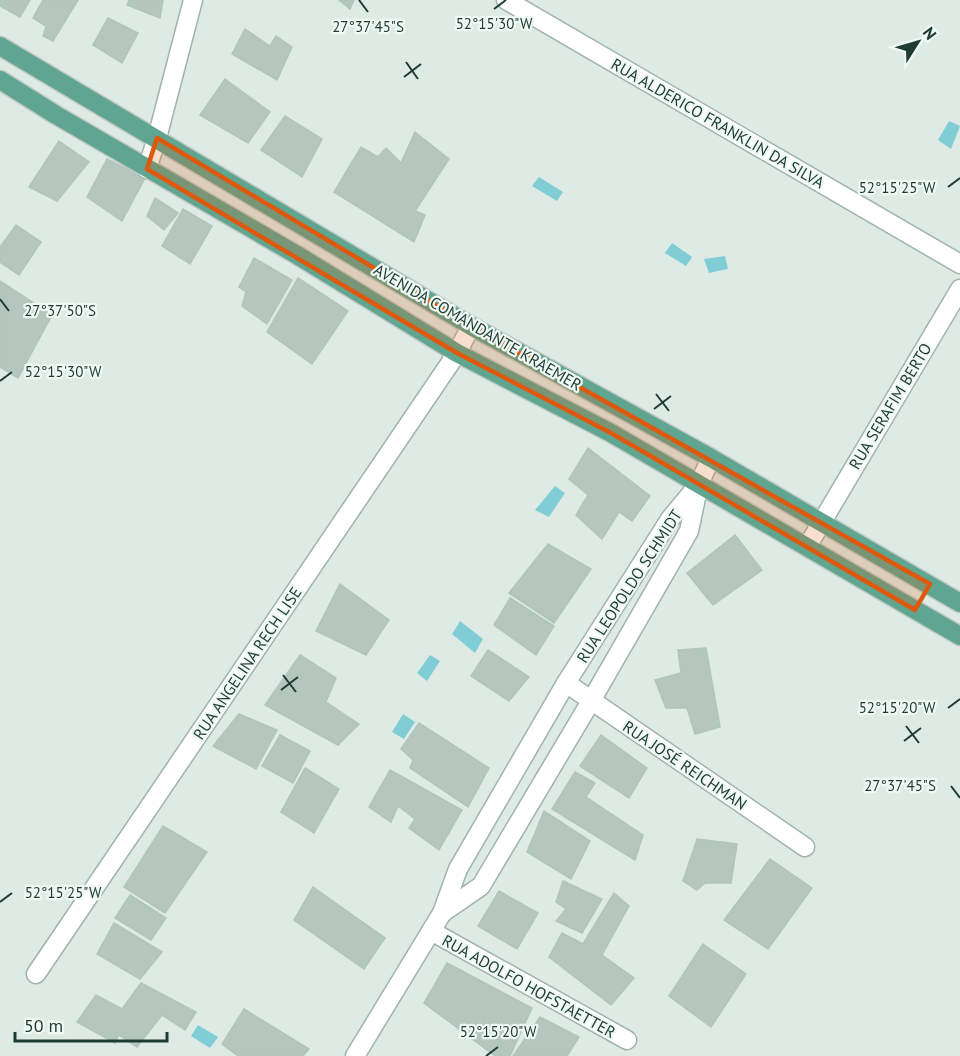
<svg xmlns="http://www.w3.org/2000/svg" width="960" height="1056" font-family="'PT Sans',sans-serif">
	<style>
		.water { fill: #81cdd6 }
		.building { fill: #b4c6be; stroke: #b0c5bc; stroke-width: 1.5 }
		.lines { fill: none; stroke-linecap: round; stroke-linejoin: round }
		.minor-casing { stroke: #a1b3ac; stroke-width: 21 }
		.major-casing { stroke: #c0c8c6; stroke-width: 21 }
		.minor { stroke: #fff; stroke-width: 18 }
		.major { stroke: #5fa58f; stroke-width: 18 }
		.marked { fill: #de580e; fill-opacity: 0.2; stroke: #de580e; stroke-width: 4.5; stroke-linejoin: round }
		.ticks { fill: none; stroke: #1e3c33; stroke-width: 2 }
		.labels { text-anchor: middle; stroke-width: 4.5; stroke-linejoin: round; paint-order: stroke }
		.street-label { font-size: 16px; fill: #1e3c33; stroke: #eff8f3 }
		.ticks-label { font-size: 15px; text-anchor: middle; fill: #1e3c33; stroke: #eff8f3; stroke-width: 4.5; stroke-linejoin: round; paint-order: stroke }
	</style>
	<rect width="100%" height="100%" fill="#deebe5"/>
	<g class="water">
		<polygon points="949,121 960,126 951,149 938,140"/>
		<polygon points="539,177 563,192 557,201 532,186"/>
		<polygon points="672,243 692,257 686,266 665,253"/>
		<polygon points="725,256 728,269 709,273 704,259"/>
		<polygon points="555,486 565,493 549,517 535,510"/>
		<polygon points="460,621 483,639 475,653 452,634"/>
		<polygon points="430,655 440,661 427,681 417,673"/>
		<polygon points="403,714 415,722 404,739 392,732"/>
		<polygon points="198,1025 218,1037 210,1048 191,1036"/>
	</g>
	<g class="building">
		<polygon points="0,0 30,0 20,17 0,6"/>
		<polygon points="43,0 78,0 53,41 43,36 46,26 33,18"/>
		<polygon points="129,0 163,0 160,18 127,5"/>
		<polygon points="339,0 354,0 350,9"/>
		<polygon points="108,18 138,33 122,63 93,45"/>
		<polygon points="245,29 270,46 276,36 292,47 277,80 232,54"/>
		<polygon points="225,79 270,112 248,143 200,115"/>
		<polygon points="285,116 322,139 302,177 261,150"/>
		<polygon points="415,132 449,159 415,211 425,215 414,242 334,192 361,147 378,157 386,148 401,163"/>
		<polygon points="59,141 89,162 57,201 29,187"/>
		<polygon points="107,159 145,178 122,221 87,197"/>
		<polygon points="155,198 178,213 164,230 147,216"/>
		<polygon points="183,209 212,226 190,264 162,246"/>
		<polygon points="16,225 41,242 19,275 0,262 0,247"/>
		<polygon points="254,258 292,280 267,324 242,306 246,292 239,287"/>
		<polygon points="298,278 348,311 312,364 267,332"/>
		<polygon points="0,281 52,315 18,378 0,367"/>
		<polygon points="588,448 650,496 632,521 619,512 602,539 576,515 588,495 569,479"/>
		<polygon points="735,535 762,570 713,605 687,573"/>
		<polygon points="548,544 591,569 554,623 509,593"/>
		<polygon points="340,584 389,620 366,655 316,631"/>
		<polygon points="510,598 554,626 536,655 494,625"/>
		<polygon points="706,648 720,727 695,734 687,708 666,708 655,680 681,673 678,650"/>
		<polygon points="488,650 529,677 509,701 471,676"/>
		<polygon points="300,655 336,678 326,702 359,724 338,745 265,705"/>
		<polygon points="239,714 277,730 256,769 213,746"/>
		<polygon points="419,723 489,768 468,807 410,768 413,760 401,749"/>
		<polygon points="280,735 310,751 293,783 262,766"/>
		<polygon points="601,735 647,768 629,798 580,766"/>
		<polygon points="305,768 339,789 314,833 281,812"/>
		<polygon points="390,770 462,810 439,850 409,828 415,819 398,806 391,822 369,807"/>
		<polygon points="575,772 595,783 586,797 643,835 635,860 552,809"/>
		<polygon points="544,811 590,841 571,879 527,852"/>
		<polygon points="163,826 207,852 165,913 124,887"/>
		<polygon points="697,839 737,844 731,883 705,883 697,890 683,881"/>
		<polygon points="770,859 812,888 768,949 724,920"/>
		<polygon points="563,881 602,899 582,933 556,921 566,909 556,902"/>
		<polygon points="313,887 385,938 364,969 294,920"/>
		<polygon points="499,891 538,913 517,949 478,926"/>
		<polygon points="614,893 629,906 602,955 634,978 611,1005 549,957 562,933 583,944"/>
		<polygon points="130,895 166,918 151,940 115,918"/>
		<polygon points="114,923 162,952 140,979 97,954"/>
		<polygon points="703,944 746,974 711,1027 669,996"/>
		<polygon points="447,963 532,1008 510,1056 495,1056 424,1003"/>
		<polygon points="141,983 196,1012 185,1030 162,1015 137,1047 119,1035 115,1043 77,1022 96,995 122,1009"/>
		<polygon points="244,1009 309,1049 303,1056 238,1056 222,1044"/>
		<polygon points="540,1017 579,1037 567,1056 513,1056"/>
	</g>
	<g class="lines">
		<defs>
			<g id="minor">
				<polyline points="506,0 960,264"/>
				<polyline points="147,169 157,138 193,0"/>
				<polyline points="807,547 960,289"/>
				<polyline points="566,683 805,847"/>
				<polyline points="442,913 481,886 591,701 689,531 699,484 711,458"/>
				<polyline points="431,931 627,1040"/>
				<polyline points="36,974 457,353 471,326"/>
				<polyline points="355,1056 442,913 458,869 566,683 670,519 699,484"/>
			</g>
			<g id="major">
				<polyline points="0,46 471,326 711,458 960,603"/>
				<polyline points="0,80 56,115 297,255 457,353 611,433 960,636"/>
			</g>
		</defs>
		<use href="#minor" class="minor-casing"/>
		<use href="#major" class="major-casing"/>
		<use href="#minor" class="minor"/>
		<use href="#major" class="major"/>
	</g>
	<path class="marked" d="M157,138L471,326L930,584L915,610L611,433L457,353L147,169Z"/>
	<path class="ticks" d="M359,0L368,12M494,9L506,0M406,62L418,79M404,77L421,64M948,187L960,178M0,299L9,311M0,381L12,372M656,394L669,411M654,409L671,396M283,675L296,692M281,690L298,677M948,708L960,699M906,726L919,743M904,741L921,728M951,786L960,798M0,902L12,893M486,1056L498,1047"/>
	<g class="labels">
		<g class="street-label">
			<text transform="translate(718 123) rotate(30)" y="6">RUA ALDERICO FRANKLIN DA SILVA</text>
			<text transform="translate(478 327) rotate(30)" y="6">AVENIDA COMANDANTE KRAEMER</text>
			<text transform="translate(890 406) rotate(-59)" y="6">RUA SERAFIM BERTO</text>
			<text transform="translate(629 586) rotate(-57)" y="6">RUA LEOPOLDO SCHMIDT</text>
			<text transform="translate(247 663) rotate(-56)" y="6">RUA ANGELINA RECH LISE</text>
			<text transform="translate(685 765) rotate(34)" y="6">RUA JOSÉ REICHMAN</text>
			<text transform="translate(529 986) rotate(29)" y="6">RUA ADOLFO HOFSTAETTER</text>
		</g>
	</g>
	<g class="ticks-label">
		<text x="494" y="29">52°15'30"W</text>
		<text x="368" y="32">27°37'45"S</text>
		<text x="897" y="193">52°15'25"W</text>
		<text x="60" y="316">27°37'50"S</text>
		<text x="63" y="377">52°15'30"W</text>
		<text x="897" y="713">52°15'20"W</text>
		<text x="900" y="791">27°37'45"S</text>
		<text x="63" y="898">52°15'25"W</text>
		<text x="498" y="1037">52°15'20"W</text>
	</g>
	<g transform="translate(918 42) rotate(53)" stroke="#eff8f3" stroke-width="4.5" paint-order="stroke">
	<path d="M0-4.5L10 22L0 15L-10 22Z" fill="#1e3c33"/>
	<text y="-9" font-size="16" font-weight="bold" text-anchor="middle" fill="#1e3c33">N</text>
	</g>
	<path d="M15 1032v9h152v-9" fill="none" stroke="#1e3c33" stroke-width="3"/>
	<text x="24" y="1032" font-size="18" fill="#1e3c33" stroke="#eff8f3" stroke-width="4.5" paint-order="stroke">50 m</text>
</svg>
